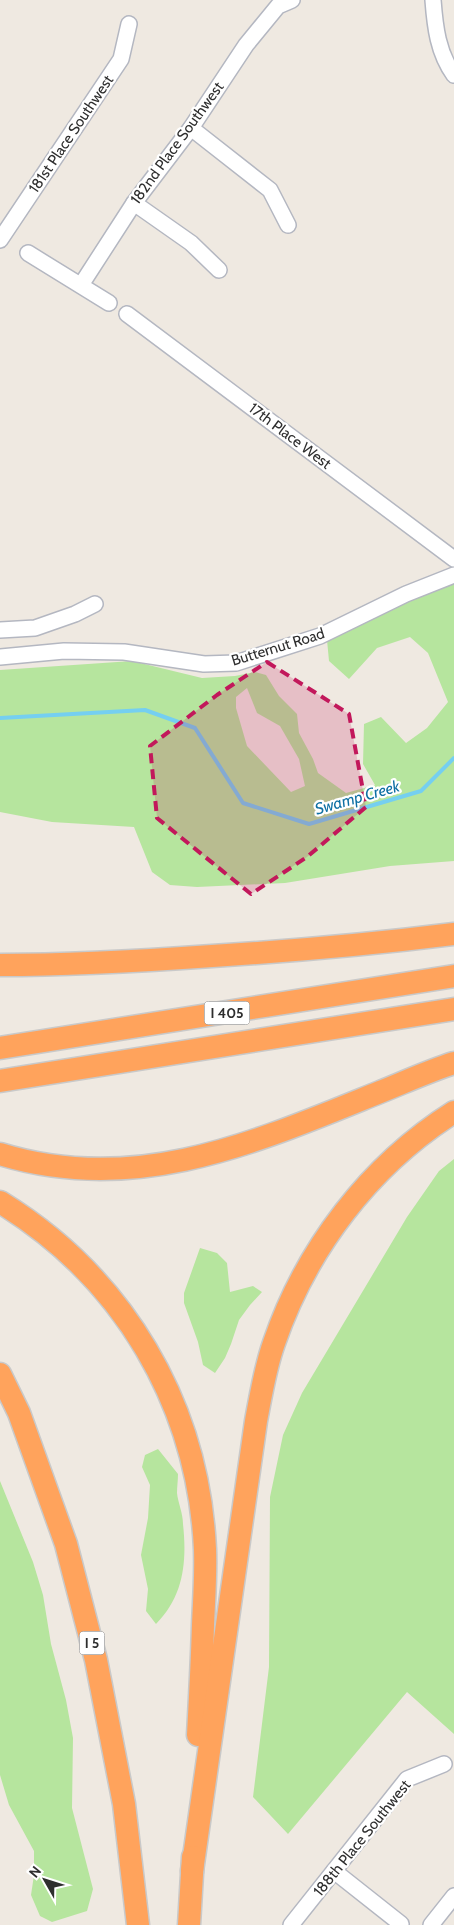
<svg xmlns="http://www.w3.org/2000/svg" width="454" height="1925" font-family="Cabin,sans-serif">
	<style>
		.green { fill: #b6e59e; fill-rule: evenodd }
		.lines { fill: none; stroke-linecap: round; stroke-linejoin: round }
		.stream { stroke: #75cff0; stroke-width: 4 }
		.minor-casing { stroke: #b4b7c1; stroke-width: 18 }
		.highway-casing { stroke: #c9c9c9; stroke-width: 25 }
		.minor { stroke: #fff; stroke-width: 15 }
		.highway { stroke: #ffa35c; stroke-width: 22 }
		.marked { fill: #c2185b; fill-opacity: 0.2; stroke: #c2185b; stroke-width: 4; stroke-dasharray: 10 6; stroke-linejoin: round }
		.labels { text-anchor: middle; stroke-width: 4.5; stroke-linejoin: round; paint-order: stroke }
		.shield { fill: #fff; stroke: #6d6d6d; stroke-width: 1 }
		.shield-label { font-size: 14px; font-weight: bold; fill: #2e2e2e }
		.street-label { font-size: 15px; fill: #2e2e2e; stroke: #fff }
		.water-label { font-size: 16px; font-style: italic; fill: #0d6fa3; stroke: #fff }
	</style>
	<rect width="100%" height="100%" fill="#efe9e1"/>
	<g class="green">
		<path d="M454,581V861L390,866L285,883L197,887L170,885L152,872L134,827L52,822L0,812V670L132,661L202,678L235,676L255,672L266,675L279,696L297,714L299,733L313,759L318,773L346,793L375,785L363,764L364,724L381,717L406,743L427,728L448,702L428,653L410,637L377,648L349,679L329,661L327,640L408,600ZM247,688L257,713L280,726L299,759L305,786L291,792L247,746L236,708V697Z"/>
		<polygon points="454,1159 454,1734 407,1692 288,1834 253,1797 269,1667 270,1497 283,1435 302,1393 407,1217 439,1171"/>
		<polygon points="200,1248 217,1253 227,1263 230,1292 253,1286 262,1292 250,1305 239,1320 231,1344 225,1358 215,1373 203,1365 198,1342 184,1303 184,1293"/>
		<path d="M158,1449L178,1474C178,1480 177,1487 177,1493C178,1503 183,1513 183,1524C187,1561 184,1596 156,1624L146,1611L148,1589L141,1555L148,1518L150,1485L142,1467L145,1455Z"/>
		<polygon points="0,1481 33,1562 43,1595 51,1644 66,1700 73,1738 72,1808 93,1889 87,1911 52,1922 40,1916 31,1895 34,1875 34,1851 9,1805 0,1775"/>
	</g>
	<g class="lines">
		<polyline class="stream" points="0,718 145,710 195,728 243,803 309,824 421,791 454,758"/>
		<defs>
			<g id="minor">
				<path d="M433,0C435,27 438,53 454,75"/>
				<polyline points="191,128 270,190 288,225"/>
				<polyline points="134,203 191,243 219,270"/>
				<polyline points="0,240 121,59 129,24"/>
				<polyline points="28,253 109,303"/>
				<polyline points="81,285 134,203 191,128 246,45 278,6 292,0"/>
				<polyline points="127,314 454,559"/>
				<polyline points="0,630 35,628 75,614 95,604"/>
				<polyline points="0,657 64,651 124,652 204,664 236,663 320,636 406,594 454,575"/>
				<polyline points="334,1871 401,1924"/>
				<polyline points="291,1925 407,1779 444,1764"/>
				<polyline points="431,1925 454,1896"/>
			</g>
			<g id="highway">
				<path d="M0,965C71,965 141,961 212,956C293,951 374,944 454,934"/>
				<polyline points="0,1048 454,976"/>
				<polyline points="0,1081 454,1009"/>
				<path d="M0,1154C136,1196 256,1142 380,1092C405,1082 429,1071 454,1063"/>
				<path d="M0,1202C124,1278 198,1404 205,1549C206,1575 204,1600 203,1625C202,1662 200,1698 198,1735"/>
				<polyline points="0,1374 19,1413 66,1544 96,1660 124,1804 138,1925"/>
				<path d="M192,1871L256,1421C261,1395 265,1368 274,1343C306,1249 370,1165 454,1112"/>
				<polyline points="189,1925 193,1857"/>
			</g>
		</defs>
		<use href="#minor" class="minor-casing"/>
		<use href="#highway" class="highway-casing"/>
		<use href="#minor" class="minor"/>
		<use href="#highway" class="highway"/>
	</g>
	<path class="marked" d="M267,662L349,714L366,807L307,857L251,894L157,818L150,746L217,695Z"/>
	<g class="labels">
		<g class="shield">
			<rect x="204.5" y="1001.5" width="45" height="23" rx="4"/>
			<rect x="79.5" y="1631.5" width="25" height="23" rx="4"/>
		</g>
		<g class="shield-label">
			<text x="227" y="1018">I 405</text>
			<text x="92" y="1648">I 5</text>
		</g>
		<g class="street-label">
			<text transform="translate(71 134) rotate(-56)" y="5">181st Place Southwest</text>
			<text transform="translate(177 143) rotate(-54)" y="5">182nd Place Southwest</text>
			<text transform="translate(290 436) rotate(37)" y="5">17th Place West</text>
			<text transform="translate(278 647) rotate(-17)" y="5">Butternut Road</text>
			<text transform="translate(362 1838) rotate(-51)" y="5">188th Place Southwest</text>
		</g>
		<g class="water-label">
			<text transform="translate(357 797) rotate(-16)" y="6">Swamp Creek</text>
		</g>
	</g>
	<g transform="translate(45 1880) rotate(309)" stroke="#ffffff" stroke-width="4" paint-order="stroke">
	<path d="M0-4L9 19L0 12L-9 19Z" fill="#2e2e2e"/>
	<text y="-8" font-size="14" font-weight="bold" text-anchor="middle" fill="#2e2e2e">N</text>
	</g>
</svg>
